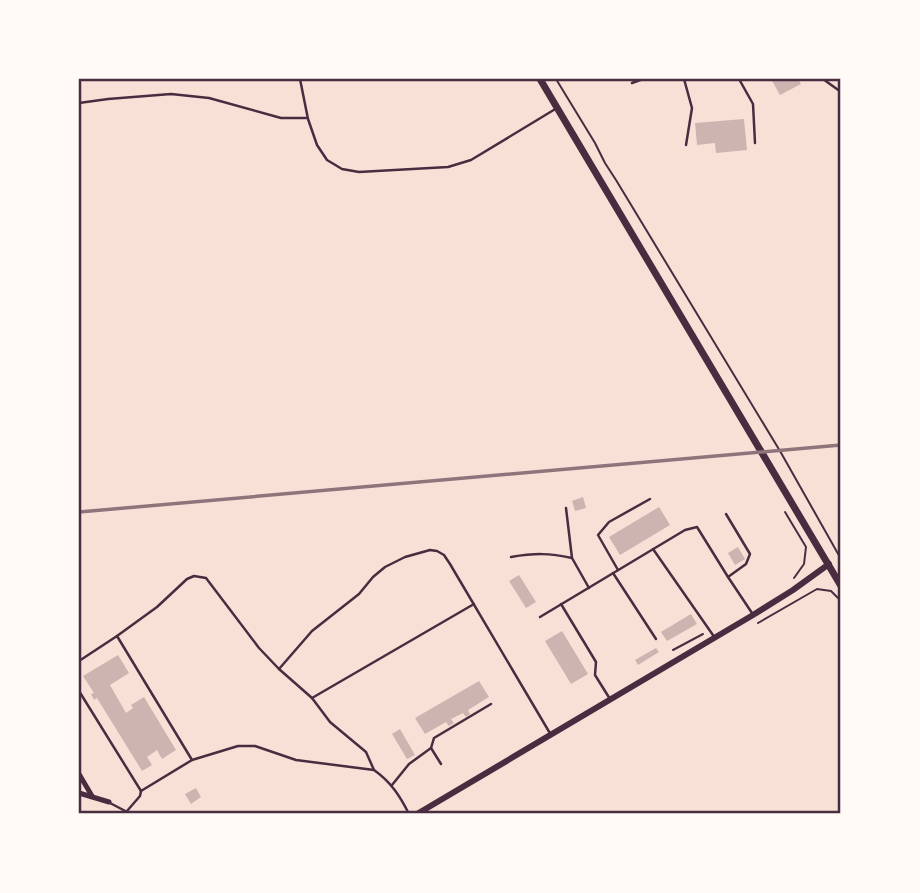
<svg xmlns="http://www.w3.org/2000/svg" width="920" height="893" font-family="'Exo 2',sans-serif">
	<style>
		.building { fill: #ccb4b1 }
		.lines { fill: none; stroke-linecap: round; stroke-linejoin: round }
		.path { stroke: #4a2c40; stroke-width: 2 }
		.service { stroke: #4a2c40; stroke-width: 2.5 }
		.minor { stroke: #4a2c40; stroke-width: 5 }
		.tertiary { stroke: #4a2c40; stroke-width: 6 }
		.secondary { stroke: #4a2c40; stroke-width: 7 }
		.rail { stroke: #8f747c; stroke-width: 3.5 }
		.neatline { fill: none; stroke: #4a2c40; stroke-width: 2.5 }
	</style>
	<rect width="100%" height="100%" fill="#f7e1d7"/>
	<g class="building">
		<polygon points="771,79 798,79 801,84 780,95"/>
		<polygon points="744,119 747,150 716,153 715,143 697,145 695,123"/>
		<polygon points="583,497 586,508 575,511 572,501"/>
		<polygon points="659,507 670,525 620,555 609,537"/>
		<polygon points="738,547 745,559 735,565 728,553"/>
		<polygon points="519,575 536,602 526,608 509,581"/>
		<polygon points="691,614 697,624 667,641 661,632"/>
		<polygon points="562,631 588,674 571,684 545,641"/>
		<polygon points="656,648 659,652 638,665 635,660"/>
		<polygon points="118,655 129,673 110,685 126,713 133,708 131,705 144,697 176,750 162,759 157,750 147,757 152,765 142,771 97,698 94,700 91,694 94,693 83,676"/>
		<polygon points="479,681 489,697 468,710 470,714 466,717 463,713 451,719 454,723 449,726 446,722 425,734 415,718"/>
		<polygon points="400,729 415,755 407,759 392,734"/>
		<polygon points="196,788 201,797 191,804 185,794"/>
	</g>
	<g class="lines">
		<g class="path">
			<polyline points="556,79 595,143 605,163 616,180 780,451 841,559"/>
			<polyline points="785,512 806,547 804,564 794,578"/>
			<polyline points="758,623 817,589 831,591 841,601"/>
			<polyline points="673,650 703,634"/>
		</g>
		<g class="service">
			<polyline points="300,79 308,119 317,145 327,160 342,169 359,172 448,167 471,160 557,108"/>
			<polyline points="684,79 692,108 686,145"/>
			<polyline points="739,79 753,104 755,143"/>
			<polyline points="823,79 841,92"/>
			<polyline points="632,83 643,79"/>
			<polyline points="79,103 108,99 171,94 209,98 281,118 306,118"/>
			<polyline points="566,508 572,558 589,588"/>
			<polyline points="726,514 750,554 746,564 728,577"/>
			<polyline points="653,549 715,638"/>
			<path d="M511,557C535,553 549,553 572,558"/>
			<polyline points="618,570 598,535 609,522 650,499"/>
			<polyline points="613,573 656,639"/>
			<polyline points="561,604 596,662 595,675 610,699"/>
			<polyline points="540,617 685,530 697,527 728,577 752,613"/>
			<polyline points="117,636 157,607 187,579 194,576 206,578 259,648 279,669 312,698 330,722 366,752 374,770"/>
			<polyline points="79,661 117,636 192,760"/>
			<polyline points="279,669 312,631 359,594 373,577 385,567 405,557 430,550 437,551 444,555 450,564 551,735"/>
			<path d="M79,691L141,791L192,760L238,746H255L296,760L374,770C391,782 400,796 409,814"/>
			<polyline points="312,698 474,604"/>
			<polyline points="441,764 431,748 434,738 491,704"/>
			<polyline points="392,785 409,764 431,748"/>
			<polyline points="110,803 131,814"/>
			<polyline points="127,811 140,796 141,791"/>
		</g>
		<g class="minor">
			<polyline points="79,774 92,796"/>
			<polyline points="79,793 109,802"/>
		</g>
		<polyline class="tertiary" points="417,814 753,615 793,590 829,564"/>
		<polyline class="secondary" points="540,79 841,586"/>
		<polyline class="rail" points="79,512 841,445"/>
	</g>
	<rect width="920" height="893" fill="none" stroke="#fffaf5" stroke-width="161"/>
	<rect x="80" y="80" width="759" height="732" class="neatline"/>
</svg>
